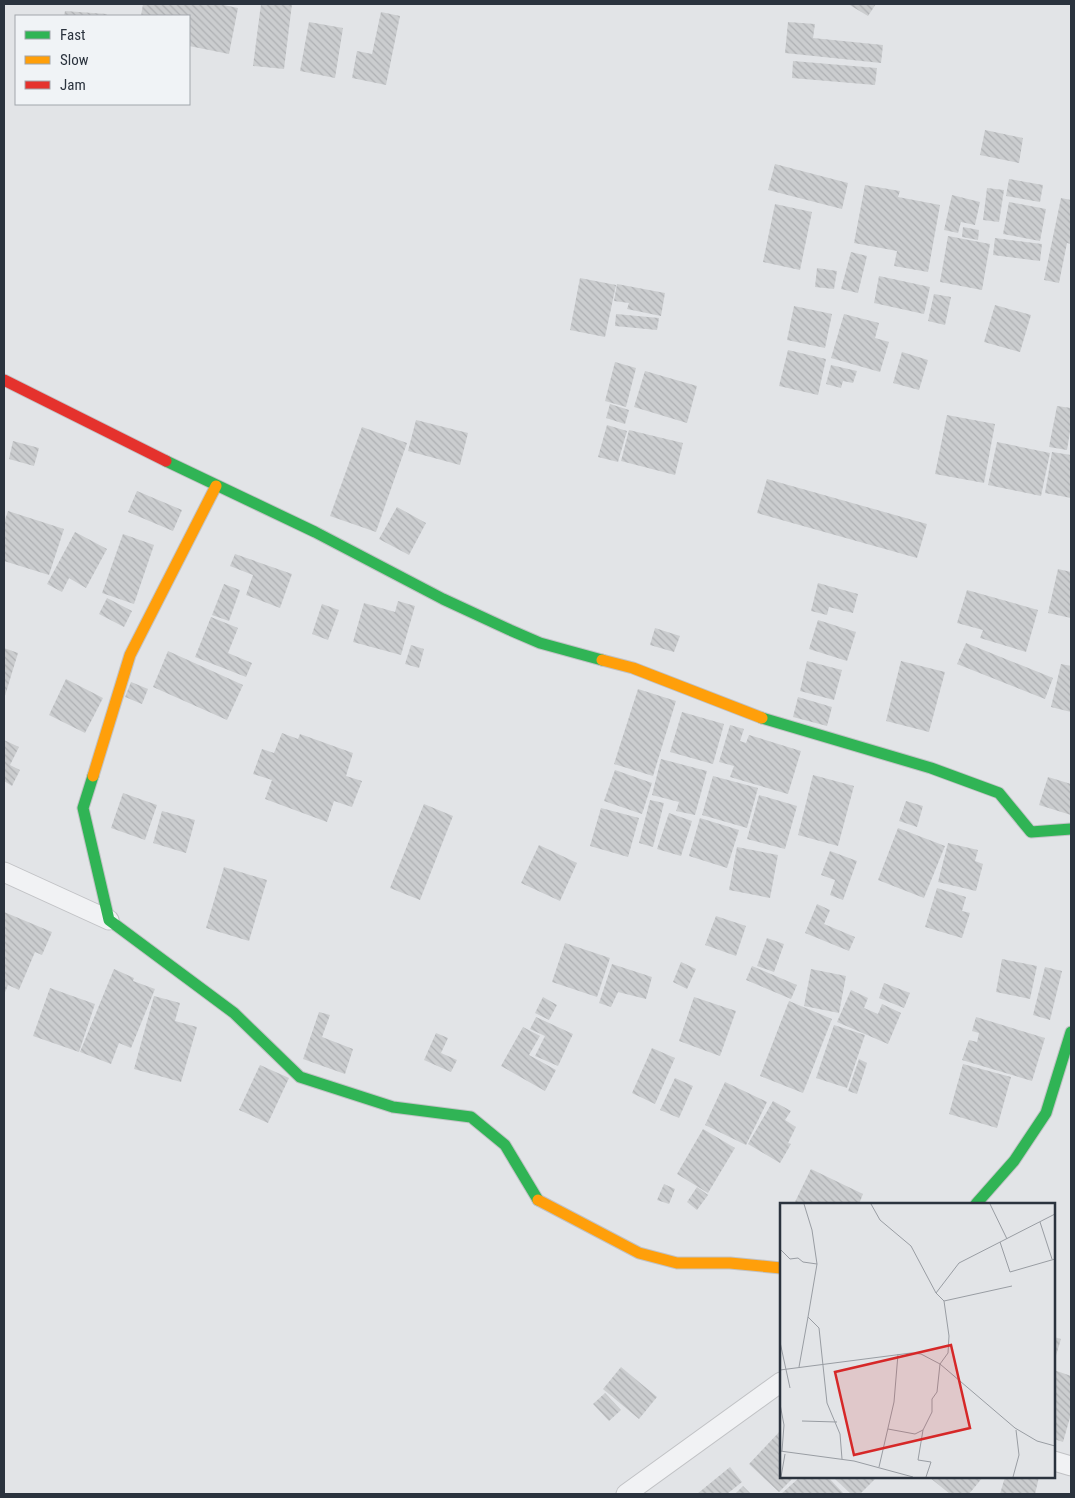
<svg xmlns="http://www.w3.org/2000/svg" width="1075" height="1498" font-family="'Roboto Condensed',sans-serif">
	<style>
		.building { fill: url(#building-back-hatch) }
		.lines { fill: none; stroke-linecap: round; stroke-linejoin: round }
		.street-casing { stroke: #c1c2c5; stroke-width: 21 }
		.fast-casing { stroke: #c1c2c5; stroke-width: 13 }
		.slow-casing { stroke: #c1c2c5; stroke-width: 13 }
		.jam-casing { stroke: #c1c2c5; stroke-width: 13 }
		.street { stroke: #f1f2f4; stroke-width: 19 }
		.fast { stroke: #30b455; stroke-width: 11 }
		.slow { stroke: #ff9f0a; stroke-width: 11 }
		.jam { stroke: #e5322d; stroke-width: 11 }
		.inset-road { fill: none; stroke: #999da3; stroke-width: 1 }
		.view { fill: #d62828; fill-opacity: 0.15; stroke: #d62828; stroke-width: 2.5 }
		.inset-edge { fill: none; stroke: #2b333e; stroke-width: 2.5 }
	</style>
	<defs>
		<pattern id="building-back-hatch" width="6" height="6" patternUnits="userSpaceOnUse" patternTransform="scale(1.25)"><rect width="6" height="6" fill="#cbcdcf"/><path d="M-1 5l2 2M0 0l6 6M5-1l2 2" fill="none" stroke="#aeb0b3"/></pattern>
	</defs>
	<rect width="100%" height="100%" fill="#e2e4e7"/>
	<g class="building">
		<polygon points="143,4 219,4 238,8 229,54 189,46 189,16 141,16"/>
		<polygon points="261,4 292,4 284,69 253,66"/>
		<polygon points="848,4 876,4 868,16"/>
		<polygon points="65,11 107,14 106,16 64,16"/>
		<polygon points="381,12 400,16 386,85 352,78 357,51 372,54"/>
		<polygon points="309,22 343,28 335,78 300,71"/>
		<polygon points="788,22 815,24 813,38 883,45 881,63 785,53"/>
		<polygon points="793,61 877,68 875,85 792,78"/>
		<polygon points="985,130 1023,138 1019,163 980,155"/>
		<polygon points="775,164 848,183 842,209 768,190"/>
		<polygon points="1009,179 1043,185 1040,202 1006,196"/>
		<polygon points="865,185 900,191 898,197 940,205 928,272 894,266 897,251 854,243"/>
		<polygon points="987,188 1004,190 999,222 983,220"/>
		<polygon points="952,195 980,202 975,225 961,222 958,233 944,230"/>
		<polygon points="1061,198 1071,200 1071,244 1067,243 1059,283 1044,280"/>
		<polygon points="1009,202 1046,209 1040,241 1003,234"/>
		<polygon points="775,204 812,212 800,270 763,262"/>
		<polygon points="963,227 979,230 978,240 962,237"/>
		<polygon points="948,236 990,244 982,290 940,282"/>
		<polygon points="995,238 1042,244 1040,261 993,255"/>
		<polygon points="851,252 867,256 858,293 841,289"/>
		<polygon points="817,268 837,271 834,289 815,287"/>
		<polygon points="879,276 930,287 924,314 874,303"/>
		<polygon points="580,278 616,285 605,337 570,330"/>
		<polygon points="617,284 665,293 661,316 627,309 629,303 614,301"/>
		<polygon points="934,294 951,297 945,325 928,321"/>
		<polygon points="995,305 1031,315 1020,352 984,342"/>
		<polygon points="794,306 832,314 825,348 787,340"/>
		<polygon points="616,314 659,318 657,330 615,326"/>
		<polygon points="844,314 879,323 875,338 889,342 880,372 831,358"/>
		<polygon points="788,350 826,359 818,395 779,386"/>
		<polygon points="902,352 928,360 919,390 893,383"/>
		<polygon points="615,362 636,368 626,407 605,401"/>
		<polygon points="831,365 857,371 853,383 843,381 841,388 826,384"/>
		<polygon points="645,371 697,386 687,423 634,407"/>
		<polygon points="610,404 629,410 625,424 606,418"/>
		<polygon points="1057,406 1071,408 1071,425 1067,450 1049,447"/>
		<polygon points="947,415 995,424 984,483 935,474"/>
		<polygon points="416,420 468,433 460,465 408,451"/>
		<polygon points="607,425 627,431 618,462 598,457"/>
		<polygon points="362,427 407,443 376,532 330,516"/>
		<polygon points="629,430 683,443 675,475 621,461"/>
		<polygon points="13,441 39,448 34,466 9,459"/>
		<polygon points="997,442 1050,453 1041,496 988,485"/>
		<polygon points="1052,452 1071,455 1071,498 1045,493"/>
		<polygon points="767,479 927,524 917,558 757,513"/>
		<polygon points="137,491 182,510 173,531 128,512"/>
		<polygon points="397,507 426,523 409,555 379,539"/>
		<polygon points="8,511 64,529 49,575 4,561 4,523"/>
		<polygon points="75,532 107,549 86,588 69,578 62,592 47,584"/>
		<polygon points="123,534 154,545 134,604 102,593"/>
		<polygon points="235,554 292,574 280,608 246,595 253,575 230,566"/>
		<polygon points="1058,569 1071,572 1071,618 1048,613"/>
		<polygon points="818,583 858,594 853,613 829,607 827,615 811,611"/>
		<polygon points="224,584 240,590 229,621 212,615"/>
		<polygon points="967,590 1038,610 1026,652 980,638 983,630 957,623"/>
		<polygon points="107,598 132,611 124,627 99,614"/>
		<polygon points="398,601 415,606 401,655 353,642 364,603 395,612"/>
		<polygon points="322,604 339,610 328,640 312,634"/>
		<polygon points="211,617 238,628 228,653 252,663 246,677 195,657"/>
		<polygon points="818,620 856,632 847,661 809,649"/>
		<polygon points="655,628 680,636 674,652 650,645"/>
		<polygon points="966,643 1053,678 1045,699 957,664"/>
		<polygon points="411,645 424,649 419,668 405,664"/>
		<polygon points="4,648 18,653 4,699"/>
		<polygon points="168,651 243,685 227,720 153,687"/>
		<polygon points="807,661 842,670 834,700 800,691"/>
		<polygon points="901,661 945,672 929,732 886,721"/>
		<polygon points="1061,664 1071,666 1071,712 1051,707"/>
		<polygon points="66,679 103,698 85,733 49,715"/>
		<polygon points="131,682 148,689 142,704 125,697"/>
		<polygon points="638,689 676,701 653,776 614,764"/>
		<polygon points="798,697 832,707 827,726 793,717"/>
		<polygon points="682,712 724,724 713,764 670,752"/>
		<polygon points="730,725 744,729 740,741 746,743 749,735 801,751 788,794 730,777 734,766 719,762"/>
		<polygon points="282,733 298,739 300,734 353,753 346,776 362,781 352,807 334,801 327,822 265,799 272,780 253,774 262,749 274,753"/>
		<polygon points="4,740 19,747 10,765 20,770 12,786 4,781"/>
		<polygon points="661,759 707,771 695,815 676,811 679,802 652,795"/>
		<polygon points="615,770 652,783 642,814 604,801"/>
		<polygon points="813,775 854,786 838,846 798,835"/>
		<polygon points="713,776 758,788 747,828 702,815"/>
		<polygon points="1048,777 1071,784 1071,815 1039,805"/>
		<polygon points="123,793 157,805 145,840 111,828"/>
		<polygon points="759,795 797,806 785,849 747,839"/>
		<polygon points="650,800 664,803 653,847 639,843"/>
		<polygon points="906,801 923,806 917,827 899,821"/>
		<polygon points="424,804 453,816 420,900 390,888"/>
		<polygon points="601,808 639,818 628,857 590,846"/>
		<polygon points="162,811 195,820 186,853 153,843"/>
		<polygon points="669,813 692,821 681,856 657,849"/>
		<polygon points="700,818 739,830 727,868 689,856"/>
		<polygon points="898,828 945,846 924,898 878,880"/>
		<polygon points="948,843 978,850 975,861 983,864 976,891 938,882"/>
		<polygon points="539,845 577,863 560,901 521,883"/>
		<polygon points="737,847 778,855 770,898 729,890"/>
		<polygon points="830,851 857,861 843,900 830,895 835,880 821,875"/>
		<polygon points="224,867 267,880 249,941 206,928"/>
		<polygon points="937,888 966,897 962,911 970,913 962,938 925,927"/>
		<polygon points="817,904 830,910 824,924 855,937 849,951 805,933"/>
		<polygon points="4,912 52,932 42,955 35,952 19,990 8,985 4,995"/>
		<polygon points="716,916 746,926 736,956 705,945"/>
		<polygon points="767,938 784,944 774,972 757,966"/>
		<polygon points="565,943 610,958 597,997 552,982"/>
		<polygon points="1002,959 1037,966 1030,999 996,992"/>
		<polygon points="681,962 696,969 687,989 673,982"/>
		<polygon points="612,964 652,977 646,999 618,992 611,1007 599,1003"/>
		<polygon points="752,966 797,985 791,999 746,980"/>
		<polygon points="1045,967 1062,971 1050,1020 1033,1015"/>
		<polygon points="114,969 134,978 133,981 155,989 131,1048 119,1043 111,1064 80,1052"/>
		<polygon points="811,969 846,976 839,1013 804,1006"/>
		<polygon points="884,983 910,993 904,1008 879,998"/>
		<polygon points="50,988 95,1004 79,1052 33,1036"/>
		<polygon points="851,990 868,998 864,1008 878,1014 882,1004 901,1013 888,1044 837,1022"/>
		<polygon points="154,996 180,1003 175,1021 197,1027 181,1082 134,1069"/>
		<polygon points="543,997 557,1005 549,1020 535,1013"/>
		<polygon points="694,997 736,1011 720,1056 679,1041"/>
		<polygon points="789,1001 832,1019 803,1093 760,1076"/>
		<polygon points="319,1012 330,1015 322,1037 353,1049 345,1074 303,1059"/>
		<polygon points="536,1017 573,1034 558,1066 535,1056 545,1036 530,1029"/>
		<polygon points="976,1017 1045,1038 1032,1081 962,1060 969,1040 977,1042 979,1033 972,1031"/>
		<polygon points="834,1025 865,1035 847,1088 816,1078"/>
		<polygon points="523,1027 540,1036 529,1055 556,1070 545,1091 501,1066"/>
		<polygon points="436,1033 448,1038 441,1053 457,1060 451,1072 424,1060"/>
		<polygon points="652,1048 675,1058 655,1104 632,1093"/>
		<polygon points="859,1059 867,1063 857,1094 848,1091"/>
		<polygon points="963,1064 1011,1077 997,1128 949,1114"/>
		<polygon points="260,1065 289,1078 268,1123 239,1110"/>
		<polygon points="675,1078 693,1086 679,1118 660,1110"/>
		<polygon points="725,1082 767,1102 746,1145 705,1125"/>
		<polygon points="773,1101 791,1111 785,1120 796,1127 788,1143 791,1144 780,1163 748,1144"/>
		<polygon points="703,1129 735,1148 708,1193 677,1174"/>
		<polygon points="811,1169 863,1194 859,1204 794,1204"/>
		<polygon points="664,1184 675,1189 669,1204 657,1200"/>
		<polygon points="697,1187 708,1195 697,1210 687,1202"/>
		<polygon points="1054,1337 1061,1339 1054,1362"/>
		<polygon points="621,1367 657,1397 639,1419 603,1389"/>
		<polygon points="1054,1370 1071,1376 1071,1414 1063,1442 1054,1439"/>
		<polygon points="605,1393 621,1410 609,1421 593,1404"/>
		<polygon points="781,1430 781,1477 794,1477 779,1492 749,1464"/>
		<polygon points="730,1467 742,1482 727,1494 697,1494"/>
		<polygon points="800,1477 828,1477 844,1494 781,1494"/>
		<polygon points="833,1477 877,1477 860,1494 851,1494"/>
		<polygon points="929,1477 983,1477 969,1494 950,1494"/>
		<polygon points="1005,1477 1039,1477 1035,1494 1000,1494"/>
		<polygon points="743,1486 751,1494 735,1494"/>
	</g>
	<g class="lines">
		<defs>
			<g id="street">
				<polyline points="4,872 109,920"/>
				<polyline points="1054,1461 1071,1466"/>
				<polyline points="626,1494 781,1382"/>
			</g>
			<g id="fast">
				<polyline points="166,461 315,532 443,599 510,630 540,643 602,660"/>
				<polyline points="762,718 931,768 999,793 1031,832 1071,829"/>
				<polyline points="93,776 83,808 109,920 234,1013 300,1077 393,1107 471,1117 505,1145 538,1200"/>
				<polyline points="976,1204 1014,1161 1046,1113 1071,1032"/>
			</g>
			<g id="slow">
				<polyline points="602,660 633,668 762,718"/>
				<polyline points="93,776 130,655 216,486"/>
				<polyline points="538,1200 639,1253 677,1263 730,1263 781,1268"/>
			</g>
			<polyline id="jam" points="4,380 166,461"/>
		</defs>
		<use href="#street" class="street-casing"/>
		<use href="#fast" class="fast-casing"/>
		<use href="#slow" class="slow-casing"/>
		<use href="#jam" class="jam-casing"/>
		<use href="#street" class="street"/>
		<use href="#fast" class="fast"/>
		<use href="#slow" class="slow"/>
		<use href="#jam" class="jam"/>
	</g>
	<g transform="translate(780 1203)">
		<rect width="275" height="275" fill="#e2e4e7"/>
		<path class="inset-road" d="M24,1L32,27L37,61M91,1L100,17L131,43L156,90M210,1L227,36M275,11L179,60L156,90L164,98L169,133L168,150L160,161L235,225L257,238L275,243M260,19L272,56M220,39L230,69L275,56M0,46L10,56L18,55L23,59L37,61L28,114L39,125L47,200L60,231L62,256M164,98L232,83M0,139L10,185M19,164L28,114M0,167L131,150L141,151L160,161L157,189L152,196V209L143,227L135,231L108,226M0,201L4,222L2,248M22,218L57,219M143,227L138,257L151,259L146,274M0,248L74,258L133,274M99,264L114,199L118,151M1,274L5,251M233,274L239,252L236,227"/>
		<path class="view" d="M171,142L190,225L74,252L55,169Z"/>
		<rect width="275" height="275" class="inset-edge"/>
	</g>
	<rect width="1075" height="1498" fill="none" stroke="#2b333e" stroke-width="10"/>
	<rect x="15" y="15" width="175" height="90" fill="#f0f3f6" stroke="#a1a6ac"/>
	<rect x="25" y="31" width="25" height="8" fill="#30b455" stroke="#a1a6ac"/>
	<text x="60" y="40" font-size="15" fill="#2b333e">Fast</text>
	<rect x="25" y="56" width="25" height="8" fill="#ff9f0a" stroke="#a1a6ac"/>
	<text x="60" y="65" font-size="15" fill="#2b333e">Slow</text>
	<rect x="25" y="81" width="25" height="8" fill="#e5322d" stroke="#a1a6ac"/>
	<text x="60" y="90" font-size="15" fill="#2b333e">Jam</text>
</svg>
